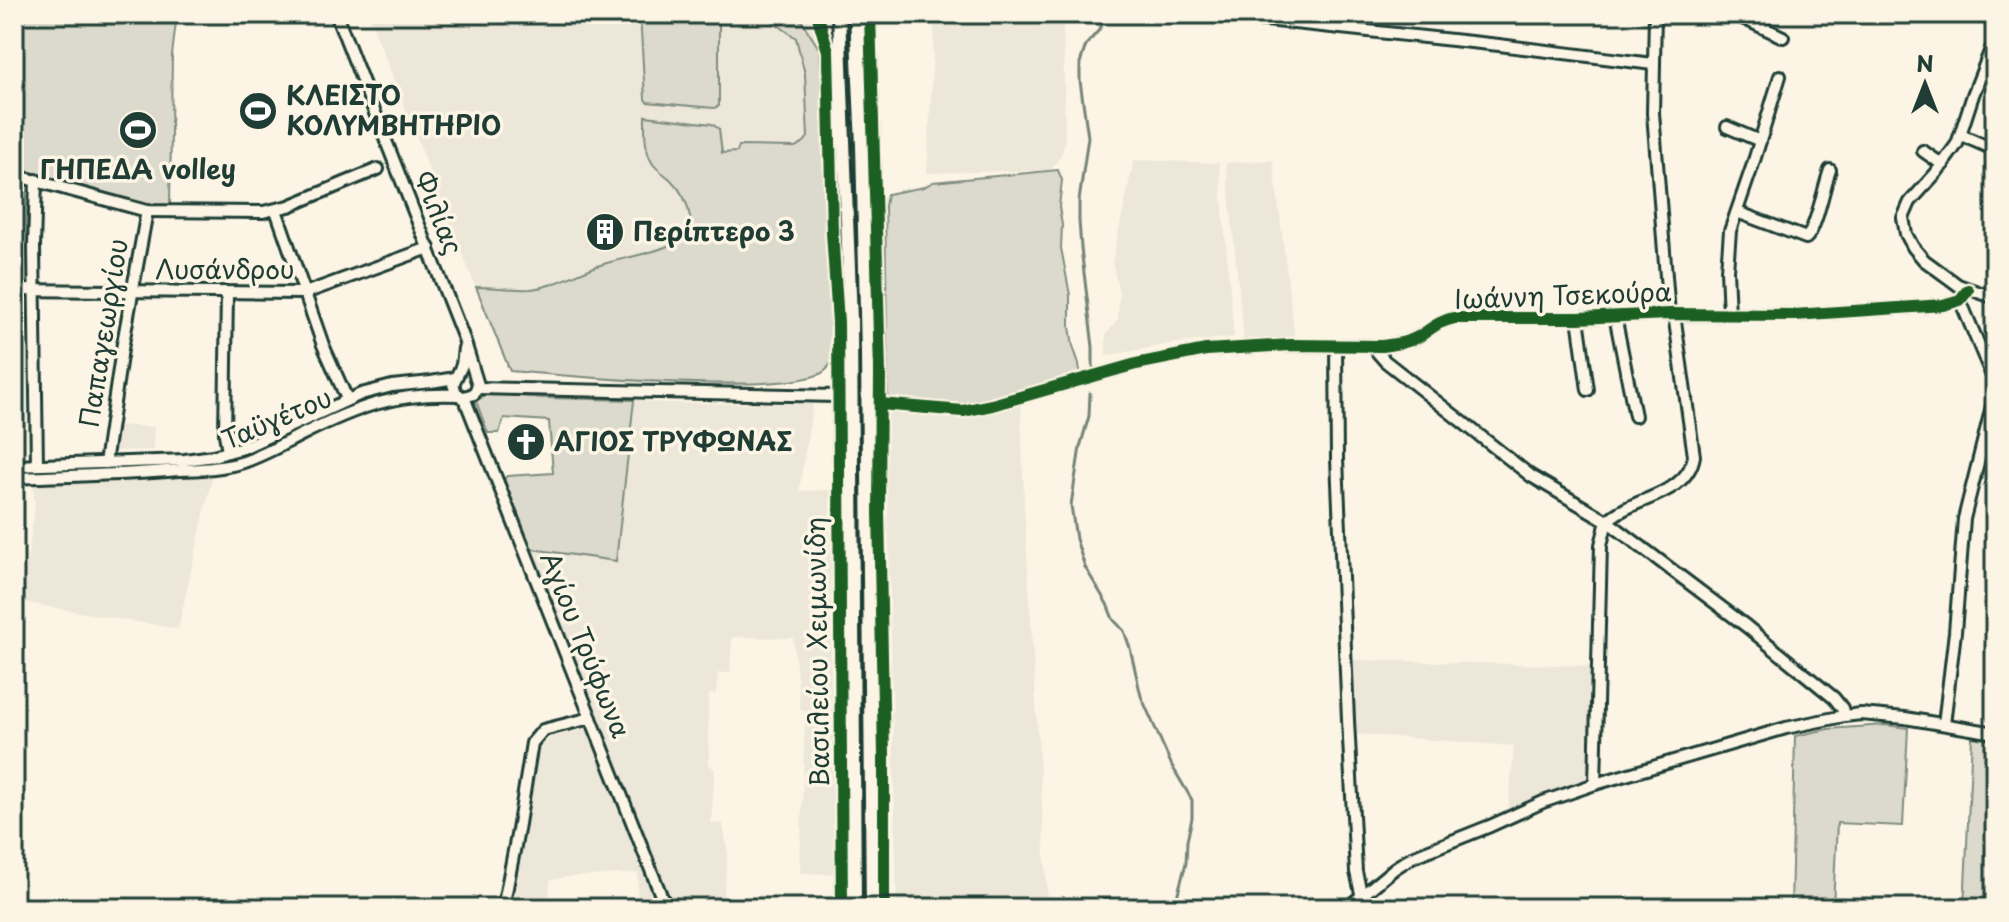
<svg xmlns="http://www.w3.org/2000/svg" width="2009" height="922" font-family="'Playpen Sans',sans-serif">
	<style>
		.built { fill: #ece7d8 }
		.green { fill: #dcdacc; stroke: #7e8c80; stroke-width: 2 }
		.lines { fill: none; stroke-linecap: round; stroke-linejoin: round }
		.stream { stroke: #758479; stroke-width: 3 }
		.minor-casing { stroke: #1f3d34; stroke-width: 16 }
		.major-casing { stroke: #1f3d34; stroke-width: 18 }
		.minor { stroke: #fcf5e5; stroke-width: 10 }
		.major { stroke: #fcf5e5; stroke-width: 12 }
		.cycleway-casing { stroke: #fcf5e5; stroke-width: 17 }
		.cycleway { stroke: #1b5e20; stroke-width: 12 }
		.labels { text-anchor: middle; stroke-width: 7; stroke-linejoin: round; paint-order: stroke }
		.poi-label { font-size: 26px; font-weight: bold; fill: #1f3d34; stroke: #fcf5e5; text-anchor: start }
		.street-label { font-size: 26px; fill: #1f3d34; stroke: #fcf5e5 }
	</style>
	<rect width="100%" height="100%" fill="#fcf5e5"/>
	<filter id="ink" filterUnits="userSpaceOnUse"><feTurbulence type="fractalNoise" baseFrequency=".0125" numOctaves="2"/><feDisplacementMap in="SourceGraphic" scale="16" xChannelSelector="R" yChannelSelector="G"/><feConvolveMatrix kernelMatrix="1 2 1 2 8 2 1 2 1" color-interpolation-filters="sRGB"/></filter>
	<g filter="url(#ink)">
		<g class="built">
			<polygon points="368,14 812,14 821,49 833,327 833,360 825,372 804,379 777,384 639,383 509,372"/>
			<polygon points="935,14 1063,14 1065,141 1061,155 1051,170 927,173"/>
			<polygon points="1134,160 1219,163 1234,337 1170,344 1106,356 1106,335 1118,319 1119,292 1112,262"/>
			<polygon points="1273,160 1295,340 1244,341 1226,163"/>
			<polygon points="634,400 664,403 813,404 799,491 830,490 831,689 835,871 830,874 800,873 805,712 800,708 793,638 732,637 730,673 718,673 716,694 709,694 708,707 709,764 715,770 711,823 723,824 728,854 722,908 674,908 532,549 616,561"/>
			<polygon points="1021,404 1024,503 1048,908 897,908 886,412 966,417"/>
			<polygon points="115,425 154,427 153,450 111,451"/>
			<polygon points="213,474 178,629 21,602 35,507 33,484"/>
			<polygon points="14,572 24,574 14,626"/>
			<polygon points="1352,660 1595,666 1591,780 1508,813 1514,746 1355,734"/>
			<polygon points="589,728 660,908 637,908 638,873 568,877 550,880 548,908 511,908 539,749 543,743 552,737"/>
		</g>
		<g class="green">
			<polygon points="27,14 177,14 172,55 170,206 150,206 14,167 14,55"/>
			<polygon points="640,14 719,14 719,106 714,108 647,102 645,99"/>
			<path d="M763,14H797L820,50L833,341C832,351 834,362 826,370C797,398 559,375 510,371L476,287C494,287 513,290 531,289C553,287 579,272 600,265C625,257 654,254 676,242C686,237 692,228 690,217C688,203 681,190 671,180C665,174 658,171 653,164C644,151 645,131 645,116L712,124L719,129L722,153L737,152L739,146L795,147L804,142L808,137L805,74L796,38Z"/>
			<polygon points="1058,170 1062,180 1059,207 1062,225 1061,248 1070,295 1070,327 1073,346 1079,364 1081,379 965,408 894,400 888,398 885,206 887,194 924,187 933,182"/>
			<polygon points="14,185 26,188 28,285 14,285"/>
			<polygon points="488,394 544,398 634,400 616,561 532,549 504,479 507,476 553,473 549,421 504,418 499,433 488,433 476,401"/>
			<polygon points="1885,725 1908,728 1903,826 1837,823 1833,908 1791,908 1795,736 1828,729"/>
			<polygon points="1972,737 1995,741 1995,908 1964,908"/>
		</g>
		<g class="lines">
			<g class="stream">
				<polyline points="1093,373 1093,347 1081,248 1079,221 1079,201 1088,137 1080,81 1080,63 1086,45 1099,30 1106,14"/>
				<polyline points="1090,393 1089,416 1080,447 1071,505 1076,539 1085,567 1107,604 1113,619 1124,631 1130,648 1141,696 1172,766 1192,800 1192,818 1187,841 1186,863 1174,908"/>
			</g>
			<defs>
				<g id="minor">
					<polyline points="336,14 464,339 478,385 474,394 464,397"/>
					<polyline points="817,14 828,51 832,232 838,322 842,908"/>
					<polyline points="870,14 880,372 879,511 884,755 884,908"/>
					<polyline points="1655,14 1653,113 1669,314"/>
					<polyline points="1734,14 1783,37"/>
					<polyline points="1228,16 1499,45 1653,64"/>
					<polyline points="14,29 19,14"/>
					<polyline points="1995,39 1973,95 1957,144 1936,173 1910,202 1903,218 1906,234 1913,247 1924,260 1958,285 1995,298"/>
					<polyline points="1727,127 1760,141"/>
					<polyline points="1961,135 1995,150"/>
					<polyline points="1923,151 1943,165"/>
					<polyline points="14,175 147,211 263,212 289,206 378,169"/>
					<polyline points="36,180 34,247 37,465"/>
					<polyline points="276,210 323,345 347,399"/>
					<path d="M1737,212L1806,238C1816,230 1824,186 1830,170"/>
					<polyline points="14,290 305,293 429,248"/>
					<polyline points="227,293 225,434 228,452"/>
					<polyline points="1960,300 1995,383"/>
					<polyline points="1729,315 1727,270 1730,231 1753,164 1780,76"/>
					<polyline points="1615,316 1635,416"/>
					<polyline points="1578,318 1588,390"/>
					<polyline points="1336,346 1337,459 1348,720 1356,872 1362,897"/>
					<polyline points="1374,346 1378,353 1385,361 1531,476 1607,521 1746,626 1834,698 1842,708 1844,716"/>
					<polyline points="478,388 837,396"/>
					<polyline points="462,397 456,393 453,384 462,365 464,348"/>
					<polyline points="464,397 666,908"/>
					<path d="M880,404L963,411L992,405L1136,364L1206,350L1291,345L1382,346C1395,344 1408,343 1420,336C1432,328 1439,321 1454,318H1578L1669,314L1794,315L1943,305L1960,300L1968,290"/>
					<polyline points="105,463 122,349 147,211"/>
					<polyline points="14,466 185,460 213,456 243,448 361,394 392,386 431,382 455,378"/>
					<path d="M14,478C65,476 116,475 167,471C191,469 216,470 240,463C261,457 281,445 301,435C357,407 396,392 459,395"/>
					<polyline points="1944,724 1955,632 1964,519 1995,394"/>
					<path d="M1595,784L1601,545L1607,521C1632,497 1687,497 1694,456L1674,314"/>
					<polyline points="503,908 518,830 532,743 543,730 591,718"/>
					<polyline points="1347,908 1395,868 1412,857 1490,826 1543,802 1595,784 1786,728 1844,716 1861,714 1905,718 1995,733"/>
				</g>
				<g id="major">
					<polyline points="839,14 851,320 855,908"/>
					<polyline points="856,14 862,145 867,351 872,908"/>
				</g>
			</defs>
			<use href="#minor" class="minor-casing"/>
			<use href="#major" class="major-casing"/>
			<use href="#minor" class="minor"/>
			<use href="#major" class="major"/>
			<defs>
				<g id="cycleway">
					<polyline points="817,14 828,51 832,232 838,322 842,908"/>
					<polyline points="870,14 880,372 879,511 884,755 884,908"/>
					<path d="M880,404L963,411L992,405L1136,364L1206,350L1291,345L1382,346C1395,344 1408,343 1420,336C1432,328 1439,321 1454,318H1578L1669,314L1794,315L1943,305L1960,300L1968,290"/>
				</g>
			</defs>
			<use href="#cycleway" class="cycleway-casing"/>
			<use href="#cycleway" class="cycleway"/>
		</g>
	</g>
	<defs>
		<symbol id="stadium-disc" viewBox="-11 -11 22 22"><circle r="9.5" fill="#1f3d34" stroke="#fcf5e5"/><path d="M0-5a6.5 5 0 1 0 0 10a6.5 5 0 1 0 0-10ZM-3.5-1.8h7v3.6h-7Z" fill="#fff"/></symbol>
		<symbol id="building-disc" viewBox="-11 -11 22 22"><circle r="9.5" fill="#1f3d34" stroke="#fcf5e5"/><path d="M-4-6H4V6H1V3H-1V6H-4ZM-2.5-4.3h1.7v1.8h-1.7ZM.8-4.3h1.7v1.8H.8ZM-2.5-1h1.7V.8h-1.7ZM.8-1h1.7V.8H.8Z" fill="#fff"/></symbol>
		<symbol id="church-disc" viewBox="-11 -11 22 22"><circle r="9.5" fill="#1f3d34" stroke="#fcf5e5"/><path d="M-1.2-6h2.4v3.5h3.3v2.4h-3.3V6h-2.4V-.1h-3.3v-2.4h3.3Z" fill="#fff"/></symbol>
	</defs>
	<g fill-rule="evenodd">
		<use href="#stadium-disc" x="236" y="89" width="44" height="44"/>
		<use href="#stadium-disc" x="116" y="108" width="44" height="44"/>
		<use href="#building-disc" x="583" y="210" width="44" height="44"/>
		<use href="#church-disc" x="504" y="420" width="44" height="44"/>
	</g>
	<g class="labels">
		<g class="poi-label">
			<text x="286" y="105">ΚΛΕΙΣΤΟ<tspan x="286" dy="30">ΚΟΛΥΜΒΗΤΗΡΙΟ</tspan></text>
			<text x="138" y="179" text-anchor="middle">ΓΗΠΕΔΑ volley</text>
			<text x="633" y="241">Περίπτερο 3</text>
			<text x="554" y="451">ΑΓΙΟΣ ΤΡΥΦΩΝΑΣ</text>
		</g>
		<g class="street-label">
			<text transform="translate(438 213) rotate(68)" y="9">Φιλίας</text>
			<text x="225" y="279">Λυσάνδρου</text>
			<text transform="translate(1563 296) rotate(-2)" y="9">Ιωάννη Τσεκούρα</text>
			<text transform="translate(104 333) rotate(-81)" y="9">Παπαγεωργίου</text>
			<text transform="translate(277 419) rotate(-23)" y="9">Ταϋγέτου</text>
			<text transform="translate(585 645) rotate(68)" y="9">Αγίου Τρύφωνα</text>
			<text transform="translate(818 652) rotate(-91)" y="9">Βασιλείου Χειμωνίδη</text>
		</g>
	</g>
	<rect width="2009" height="922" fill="none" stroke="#fcf5e5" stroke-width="48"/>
	<rect x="24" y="24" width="1961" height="874" fill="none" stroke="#1f3d34" stroke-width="3" filter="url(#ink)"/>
	<g transform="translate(1925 84)" stroke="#fcf5e5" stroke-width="6" paint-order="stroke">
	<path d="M0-6L14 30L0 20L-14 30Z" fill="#1f3d34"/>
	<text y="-12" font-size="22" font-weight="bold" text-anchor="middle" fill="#1f3d34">N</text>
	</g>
</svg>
